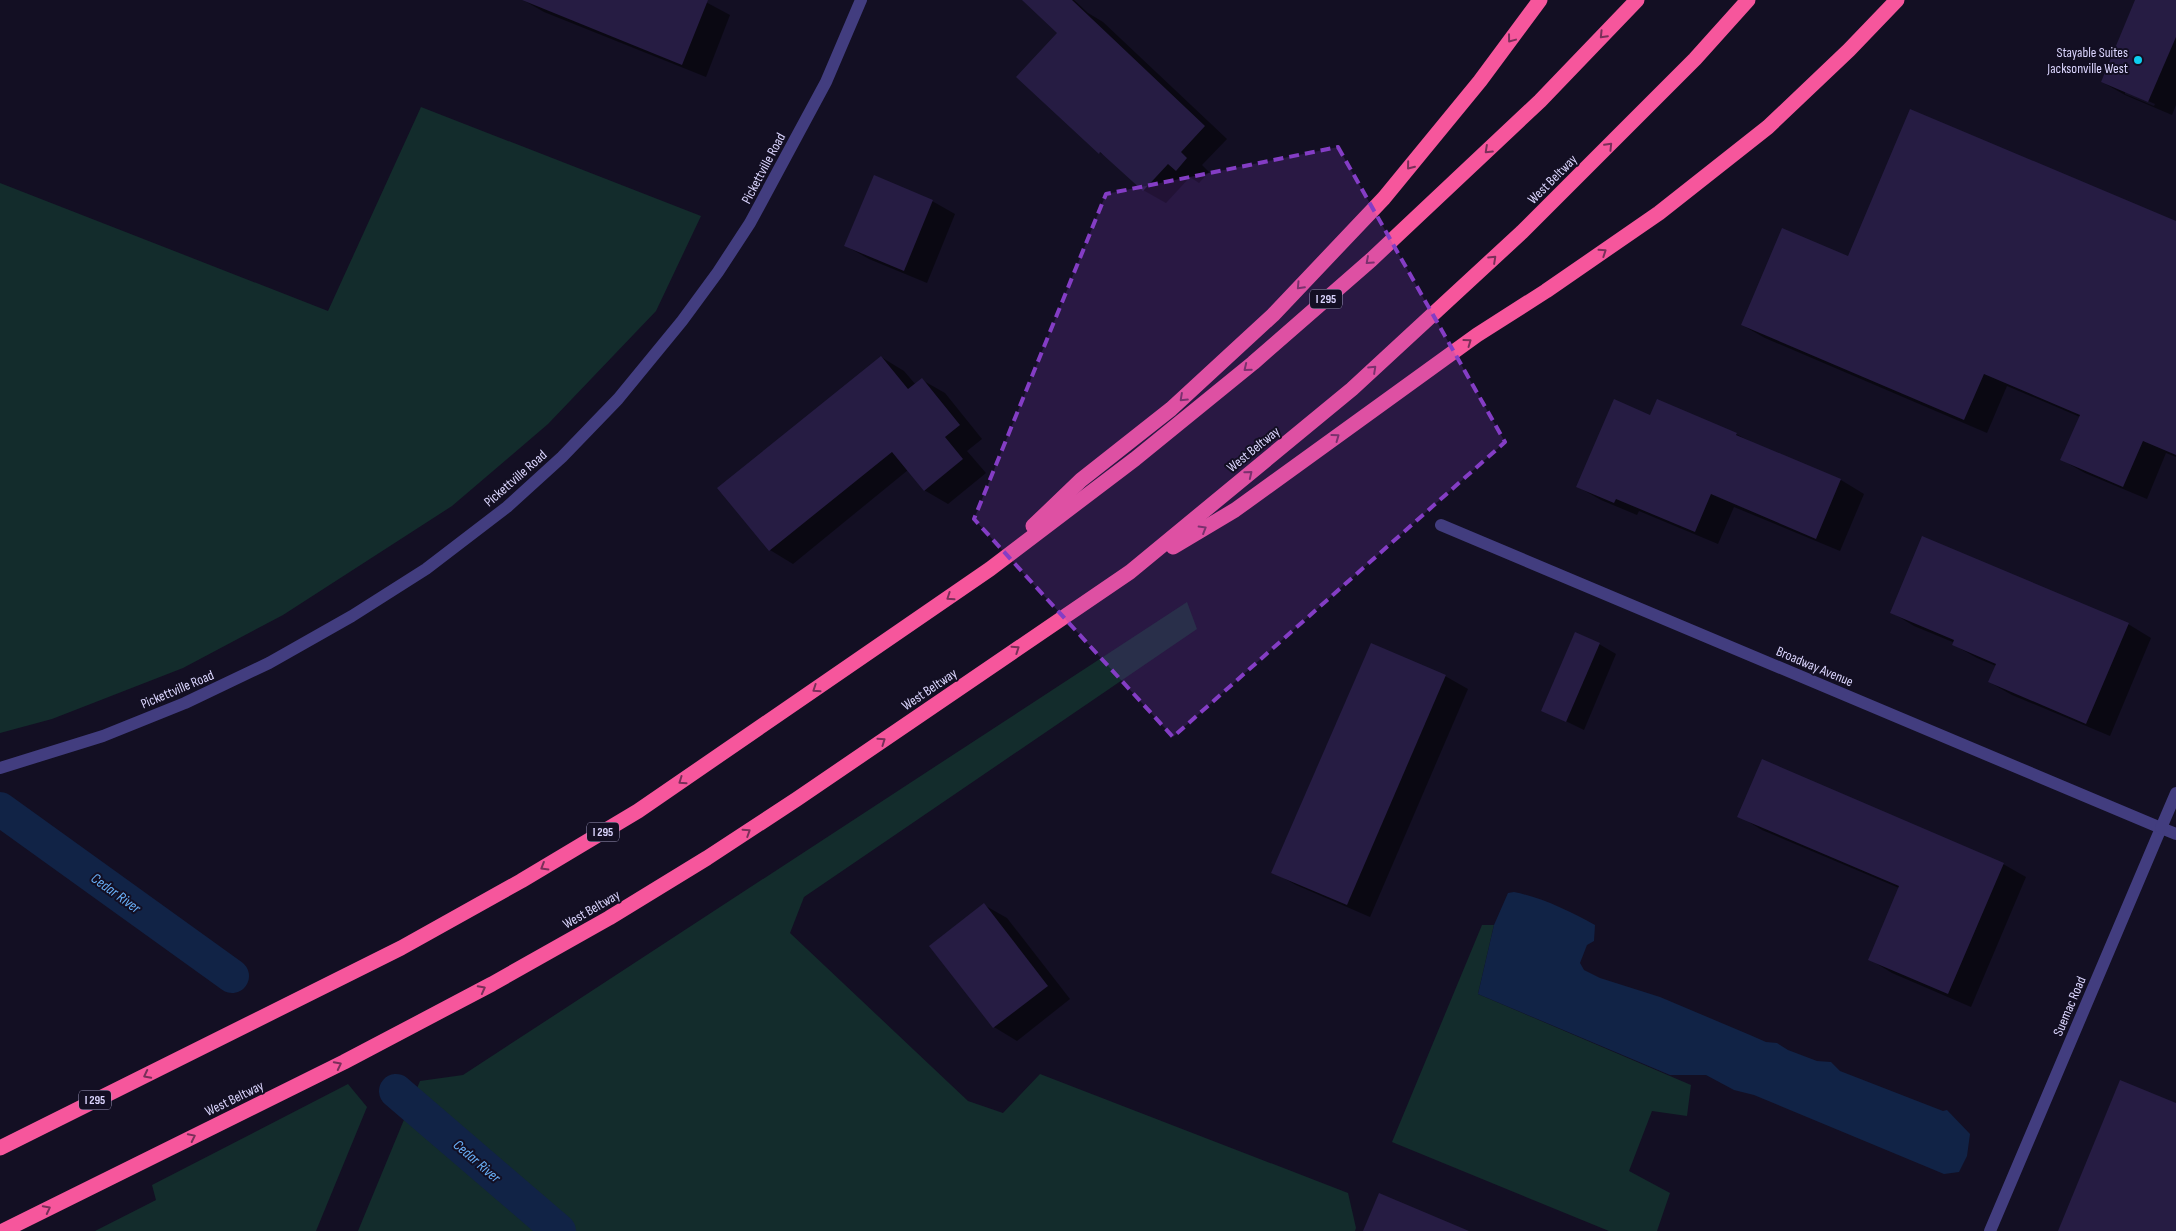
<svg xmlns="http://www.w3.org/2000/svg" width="2176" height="1231" font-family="'Sofia Sans Condensed',sans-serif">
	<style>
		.green { fill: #132c2c }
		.water { fill: #112346 }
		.shadow { fill: #0007; fill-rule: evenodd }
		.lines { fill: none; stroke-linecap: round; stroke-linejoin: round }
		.river { stroke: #112346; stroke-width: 34 }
		.building { fill: #261c43 }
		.minor { stroke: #423d7f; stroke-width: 12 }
		.tertiary { stroke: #423d7f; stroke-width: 12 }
		.motorway { stroke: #f6569c; stroke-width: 15 }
		.oneway { stroke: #792f59 }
		.marked { fill: #843dc5; fill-opacity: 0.2; stroke: #843dc5; stroke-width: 4; stroke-dasharray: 10 6; stroke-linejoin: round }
		.poi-dot { fill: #0dcfef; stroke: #130f23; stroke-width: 2 }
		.labels { text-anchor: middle; stroke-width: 4; stroke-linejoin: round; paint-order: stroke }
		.shield { fill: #130f23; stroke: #9e99bc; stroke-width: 1 }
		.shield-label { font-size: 12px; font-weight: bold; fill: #dad4fd }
		.poi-label { font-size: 14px; fill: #dad4fd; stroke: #130f23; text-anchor: end }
		.street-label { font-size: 14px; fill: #dad4fd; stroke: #130f23 }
		.water-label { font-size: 15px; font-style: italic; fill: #68aff7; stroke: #130f23 }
	</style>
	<rect width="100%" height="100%" fill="#130f23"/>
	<g class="green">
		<polygon points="421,107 701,216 656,311 548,424 452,506 283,615 183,668 52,719 0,733 0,183 328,311"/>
		<polygon points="1187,602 1197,629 804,897 790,933 968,1101 1003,1113 1040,1074 1348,1193 1356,1228 1355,1231 358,1231 420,1081 463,1075"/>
		<polygon points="1482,925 1494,925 1478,994 1691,1085 1687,1116 1652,1111 1629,1171 1670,1193 1657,1231 1609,1231 1392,1142"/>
		<polygon points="348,1084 367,1107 316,1231 95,1231 156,1200 152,1185"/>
	</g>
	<path class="water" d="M1514,892C1543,898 1569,911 1595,925L1594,941L1587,945L1580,963L1584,970L1600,978L1660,997L1750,1035L1766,1042L1777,1043L1788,1050L1817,1061L1831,1062L1840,1071L1943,1111L1947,1110L1970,1134L1967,1156L1959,1172L1944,1174L1754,1095L1734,1090L1706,1075H1670L1478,994L1494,925L1508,893Z"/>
	<g class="shadow">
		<polygon points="523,0 702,0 730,15 706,77 544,12"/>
		<polygon points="1024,0 1074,0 1088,13 1103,22 1227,139 1202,165 1209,172 1199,183 1190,177 1166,203 1143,190 1109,158 1100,153 1018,77 1059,33"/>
		<path d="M2137,0H2176V105L2172,115L2125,95L2102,82ZM2125,91L2155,104L2154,106L2125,94Z"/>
		<polygon points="932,201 955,214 927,283 869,259 846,246"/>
		<polygon points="2176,223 2176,457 2166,453 2147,499 2085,473 2062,460 2080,417 2007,386 1987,433 1765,338 1742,325 1848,258"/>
		<polygon points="881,357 904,371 916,385 922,380 945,393 982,439 967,451 986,473 948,504 924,490 908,470 793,564 770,550"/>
		<polygon points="1651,416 1736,434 1755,444 1841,480 1864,494 1840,551 1734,507 1718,544 1639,511 1637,515 1601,500 1578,487"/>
		<polygon points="1891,612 2128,624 2151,638 2110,736 2012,695 1989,682 1996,666 1977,658 1954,645 1955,643 1914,626"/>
		<polygon points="1599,644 1616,654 1584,730 1543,710"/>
		<polygon points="1445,676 1468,689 1370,917 1296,885 1273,872"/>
		<polygon points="1739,816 2003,864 2026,877 1971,1007 1892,973 1869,959 1899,888 1762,830"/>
		<polygon points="984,905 1007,918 1070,999 1017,1041 994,1027 930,946"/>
	</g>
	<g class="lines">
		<g class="river">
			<polyline points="0,809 232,976"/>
			<polyline points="396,1091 559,1231"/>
		</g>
	</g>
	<g class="building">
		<polygon points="522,0 708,0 682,65"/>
		<polygon points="1022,0 1072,0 1205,126 1181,152 1187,158 1176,171 1168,164 1143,191 1100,152 1099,154 1016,77 1057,33"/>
		<polygon points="2135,0 2176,0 2176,37 2148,102 2101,82"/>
		<polygon points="1910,109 2176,221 2176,455 2143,441 2123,487 2060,460 2080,415 1984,374 1964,420 1741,325 1782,228 1848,256"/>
		<polygon points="874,175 933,200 904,271 844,246"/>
		<polygon points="881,356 908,389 922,378 960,425 945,437 963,459 924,491 892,452 769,551 717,488"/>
		<polygon points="1614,399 1650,415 1657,399 1737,433 1736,435 1841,479 1816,539 1711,494 1695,532 1616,499 1614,503 1576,487"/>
		<polygon points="1922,536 2129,623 2086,724 1988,682 1996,664 1952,645 1954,640 1890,613"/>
		<polygon points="1575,632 1600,643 1566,722 1541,711"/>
		<polygon points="1371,643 1446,675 1347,905 1271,873"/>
		<polygon points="1762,759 2004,863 1948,994 1868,960 1899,886 1737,817"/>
		<polygon points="984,903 1048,986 993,1028 929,946"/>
		<polygon points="2120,1080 2176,1103 2176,1231 2058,1231"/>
		<polygon points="1379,1193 1469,1231 1363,1231"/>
	</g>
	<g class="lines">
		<polyline class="minor" points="1441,525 2161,828 1990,1231"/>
		<g class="tertiary">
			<polyline points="0,768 103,736 185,703 269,663 352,616 426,569 507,507 562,457 618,399 682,321 718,272 750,223 826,82 861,0"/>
			<polyline points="2176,793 2161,828 2176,834"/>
		</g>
		<g class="motorway">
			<polyline points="1033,526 1081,480 1171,409 1273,315 1384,198 1480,81 1540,0"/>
			<polyline points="1173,547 1235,510 1477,335 1546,291 1659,213 1768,127 1849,50 1897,0"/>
			<polyline points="0,1148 401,948 521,881 638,811 990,569 1135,459 1253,363 1371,260 1540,101 1637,0"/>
			<polyline points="3,1231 344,1062 492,984 609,918 707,858 797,799 1130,572 1352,389 1522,232 1695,59 1748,0"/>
		</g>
	</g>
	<defs><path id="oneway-chevron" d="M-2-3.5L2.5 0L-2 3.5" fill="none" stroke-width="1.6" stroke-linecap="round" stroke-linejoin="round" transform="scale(1.25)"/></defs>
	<g class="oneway">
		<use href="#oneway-chevron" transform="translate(1603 35) rotate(134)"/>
		<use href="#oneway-chevron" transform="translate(1511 39) rotate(127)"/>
		<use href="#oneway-chevron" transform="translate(1609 146) rotate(-46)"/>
		<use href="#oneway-chevron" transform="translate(1488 150) rotate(137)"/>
		<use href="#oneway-chevron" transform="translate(1410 166) rotate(129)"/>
		<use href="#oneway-chevron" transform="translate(1603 252) rotate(-34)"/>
		<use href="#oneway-chevron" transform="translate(1493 259) rotate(-43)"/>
		<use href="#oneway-chevron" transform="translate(1369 261) rotate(138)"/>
		<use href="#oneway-chevron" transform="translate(1300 286) rotate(133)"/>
		<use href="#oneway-chevron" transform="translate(1468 342) rotate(-36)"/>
		<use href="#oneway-chevron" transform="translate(1247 368) rotate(141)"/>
		<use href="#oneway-chevron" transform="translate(1373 369) rotate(-43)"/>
		<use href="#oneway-chevron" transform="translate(1183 398) rotate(137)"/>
		<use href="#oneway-chevron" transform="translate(1336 437) rotate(-36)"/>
		<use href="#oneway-chevron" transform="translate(1249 474) rotate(-39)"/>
		<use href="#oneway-chevron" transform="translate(1203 529) rotate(-31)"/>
		<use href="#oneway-chevron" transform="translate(950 597) rotate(146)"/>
		<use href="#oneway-chevron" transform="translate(1016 649) rotate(-34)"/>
		<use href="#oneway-chevron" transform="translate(816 689) rotate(146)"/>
		<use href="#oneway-chevron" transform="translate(882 741) rotate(-35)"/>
		<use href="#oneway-chevron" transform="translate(682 781) rotate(145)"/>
		<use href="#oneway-chevron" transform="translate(747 832) rotate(-33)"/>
		<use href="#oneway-chevron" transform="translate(544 867) rotate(149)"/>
		<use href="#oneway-chevron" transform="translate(482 989) rotate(-28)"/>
		<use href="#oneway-chevron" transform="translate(338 1065) rotate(-27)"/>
		<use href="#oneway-chevron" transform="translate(147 1075) rotate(153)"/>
		<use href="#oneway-chevron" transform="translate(192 1137) rotate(-26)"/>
		<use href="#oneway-chevron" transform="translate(47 1209) rotate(-27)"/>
	</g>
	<path class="marked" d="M1338,147L1505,442L1173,737L974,519L1106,194Z"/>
	<circle class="poi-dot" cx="2138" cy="60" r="5"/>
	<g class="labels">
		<g class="shield">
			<rect x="1310" y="289.5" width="32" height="19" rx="4"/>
			<rect x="587" y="822.5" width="32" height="19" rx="4"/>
			<rect x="79" y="1090.5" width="32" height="19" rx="4"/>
		</g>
		<g class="shield-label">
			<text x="1326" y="303">I 295</text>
			<text x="603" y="836">I 295</text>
			<text x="95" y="1104">I 295</text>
		</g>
		<g class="poi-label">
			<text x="2128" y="57">Stayable Suites<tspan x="2128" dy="16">Jacksonville West</tspan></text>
		</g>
		<g class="street-label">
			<text transform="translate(763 168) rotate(-62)" y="5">Pickettville Road</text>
			<text transform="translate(1552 179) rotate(-45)" y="5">West Beltway</text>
			<text transform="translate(1253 449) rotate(-39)" y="5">West Beltway</text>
			<text transform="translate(515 478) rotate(-41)" y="5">Pickettville Road</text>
			<text transform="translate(1815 666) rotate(23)" y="5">Broadway Avenue</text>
			<text transform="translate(177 689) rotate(-23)" y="5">Pickettville Road</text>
			<text transform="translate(929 689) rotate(-34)" y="5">West Beltway</text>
			<text transform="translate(591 909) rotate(-30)" y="5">West Beltway</text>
			<text transform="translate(2069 1006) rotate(-67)" y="5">Suemac Road</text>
			<text transform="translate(234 1098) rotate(-26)" y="5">West Beltway</text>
		</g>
		<g class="water-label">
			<text transform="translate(116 893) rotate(36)" y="5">Cedar River</text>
			<text transform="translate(477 1161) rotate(41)" y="5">Cedar River</text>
		</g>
	</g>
</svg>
